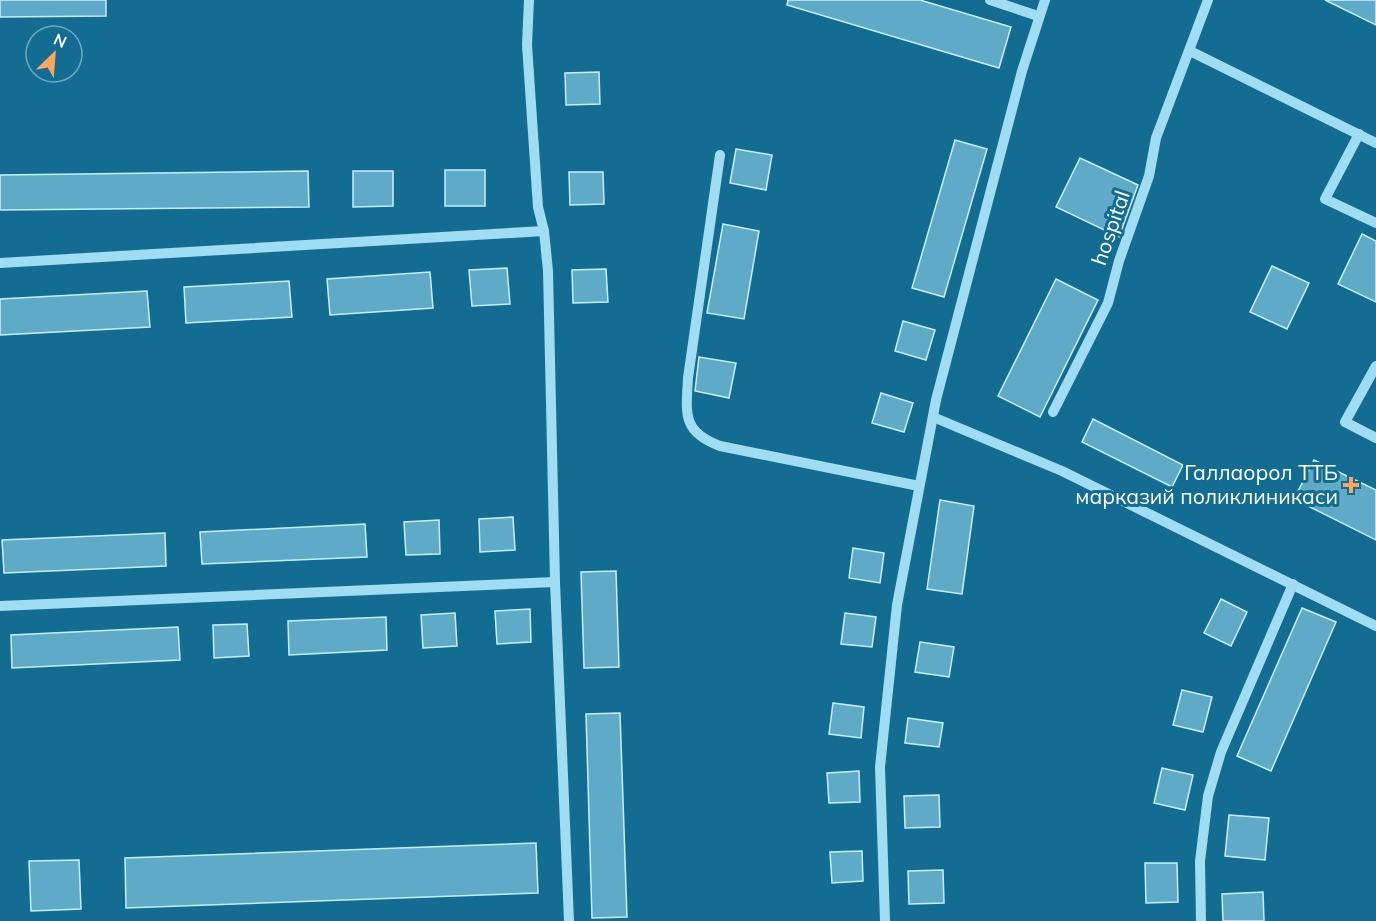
<svg xmlns="http://www.w3.org/2000/svg" width="1376" height="921" font-family="Mulish,sans-serif">
	<style>
		.building { fill: #5eaac7; stroke: #c7eefd; stroke-width: 1.5 }
		.lines { fill: none; stroke-linecap: round; stroke-linejoin: round }
		.minor { stroke: #a0dcf2; stroke-width: 10 }
		.poi-dot { fill: #ffa560; stroke: #136d92; stroke-width: 2 }
		.labels { text-anchor: middle; stroke-width: 6; stroke-linejoin: round; paint-order: stroke }
		.street-label { font-size: 21px; fill: #fff; stroke: #136d92 }
		.poi-label { font-size: 21px; fill: #fff; stroke: #136d92; text-anchor: end }
	</style>
	<rect width="100%" height="100%" fill="#136d92"/>
	<g class="building">
		<polygon points="0,0 106,0 106,16 0,17"/>
		<polygon points="788,0 920,0 1011,27 999,68 787,5"/>
		<polygon points="1325,0 1376,0 1376,25"/>
		<polygon points="599,72 600,104 566,105 565,73"/>
		<polygon points="955,140 987,149 944,297 912,288"/>
		<polygon points="736,149 772,155 766,190 730,183"/>
		<polygon points="1080,158 1138,185 1119,237 1056,207"/>
		<rect x="445" y="170" width="40" height="36"/>
		<polygon points="308,171 309,207 0,210 0,175"/>
		<polygon points="353,171 393,171 393,206 353,207"/>
		<polygon points="569,172 603,172 604,204 570,205"/>
		<polygon points="723,224 759,231 744,319 707,313"/>
		<polygon points="1362,234 1376,241 1376,302 1338,284"/>
		<polygon points="1272,266 1309,283 1287,329 1250,312"/>
		<polygon points="507,268 510,304 472,306 469,270"/>
		<polygon points="606,269 608,302 573,303 572,270"/>
		<polygon points="430,272 433,308 330,315 327,279"/>
		<polygon points="1056,279 1098,300 1040,417 998,396"/>
		<polygon points="289,281 292,317 186,323 184,287"/>
		<polygon points="147,291 150,327 0,335 0,299"/>
		<polygon points="903,321 935,330 926,360 895,351"/>
		<polygon points="699,357 736,363 729,398 695,391"/>
		<polygon points="881,393 913,403 904,432 872,423"/>
		<polygon points="1093,419 1183,465 1172,487 1082,442"/>
		<polygon points="1314,460 1376,490 1376,540 1294,499"/>
		<polygon points="940,500 974,506 962,594 927,589"/>
		<polygon points="513,517 515,550 480,552 479,519"/>
		<polygon points="439,520 440,554 406,555 404,522"/>
		<polygon points="365,524 367,557 202,564 200,532"/>
		<polygon points="165,533 166,566 4,573 2,540"/>
		<polygon points="853,548 884,553 880,583 849,578"/>
		<polygon points="616,571 619,667 584,668 581,572"/>
		<polygon points="1221,599 1247,612 1231,646 1204,633"/>
		<polygon points="1302,608 1336,622 1271,771 1237,756"/>
		<polygon points="530,609 531,642 497,644 495,611"/>
		<polygon points="455,613 457,646 423,648 421,615"/>
		<polygon points="845,613 876,617 872,647 841,644"/>
		<polygon points="386,617 387,650 289,655 288,621"/>
		<polygon points="247,624 249,656 214,658 213,625"/>
		<polygon points="178,627 180,660 12,668 11,635"/>
		<polygon points="920,642 954,647 949,677 915,672"/>
		<polygon points="1182,690 1212,697 1203,732 1173,725"/>
		<polygon points="833,703 864,707 861,738 829,734"/>
		<polygon points="620,713 627,917 592,918 586,714"/>
		<polygon points="908,718 943,723 939,747 905,743"/>
		<polygon points="1162,768 1193,775 1185,810 1154,803"/>
		<polygon points="859,771 860,802 829,803 827,773"/>
		<polygon points="939,795 940,827 905,828 904,796"/>
		<polygon points="1229,815 1269,818 1265,860 1225,856"/>
		<polygon points="536,843 538,893 126,908 125,858"/>
		<polygon points="862,851 863,881 832,883 830,852"/>
		<polygon points="79,860 81,909 31,911 29,861"/>
		<polygon points="1145,863 1177,863 1178,902 1146,903"/>
		<polygon points="943,870 944,903 909,904 908,871"/>
		<polygon points="1263,892 1264,921 1223,921 1222,894"/>
	</g>
	<g class="lines">
		<g class="minor">
			<polyline points="529,0 527,45 538,207 544,231 548,271 555,582 569,921"/>
			<polyline points="990,0 1038,16"/>
			<polyline points="1190,51 1376,143"/>
			<polyline points="1359,134 1325,199 1376,223"/>
			<path d="M720,155L688,378C686,414 682,432 720,446L919,486"/>
			<polyline points="0,263 544,231"/>
			<polyline points="1376,366 1345,422 1376,438"/>
			<polyline points="1053,412 1108,303 1119,261 1149,176 1156,138 1208,0"/>
			<polyline points="933,417 1062,471 1376,626"/>
			<polyline points="0,606 555,582"/>
			<polyline points="885,921 880,767 897,605 936,400 1022,71 1045,0"/>
			<polyline points="1201,921 1200,861 1208,796 1221,752 1293,584"/>
		</g>
	</g>
	<path class="poi-dot" d="M1348 476h6v6h6v6h-6v6h-6v-6h-6v-6h6z"/>
	<g class="labels">
		<g class="street-label">
			<text transform="translate(1111 228) rotate(-71)" y="7">hospital</text>
		</g>
		<g class="poi-label">
			<text x="1338" y="480">Галлаорол ТТБ<tspan x="1338" dy="24">марказий поликлиникаси</tspan></text>
		</g>
	</g>
	<g transform="translate(54 54) rotate(25)"><circle r="28" fill="#136d92" stroke="#71a7be" stroke-width="1.5"/>
	<path d="M0-4.5L10 22L0 15L-10 22Z" fill="#ffa560"/>
	<text y="-9" font-size="16" font-weight="bold" text-anchor="middle" fill="#ffffff">N</text>
	</g>
</svg>
